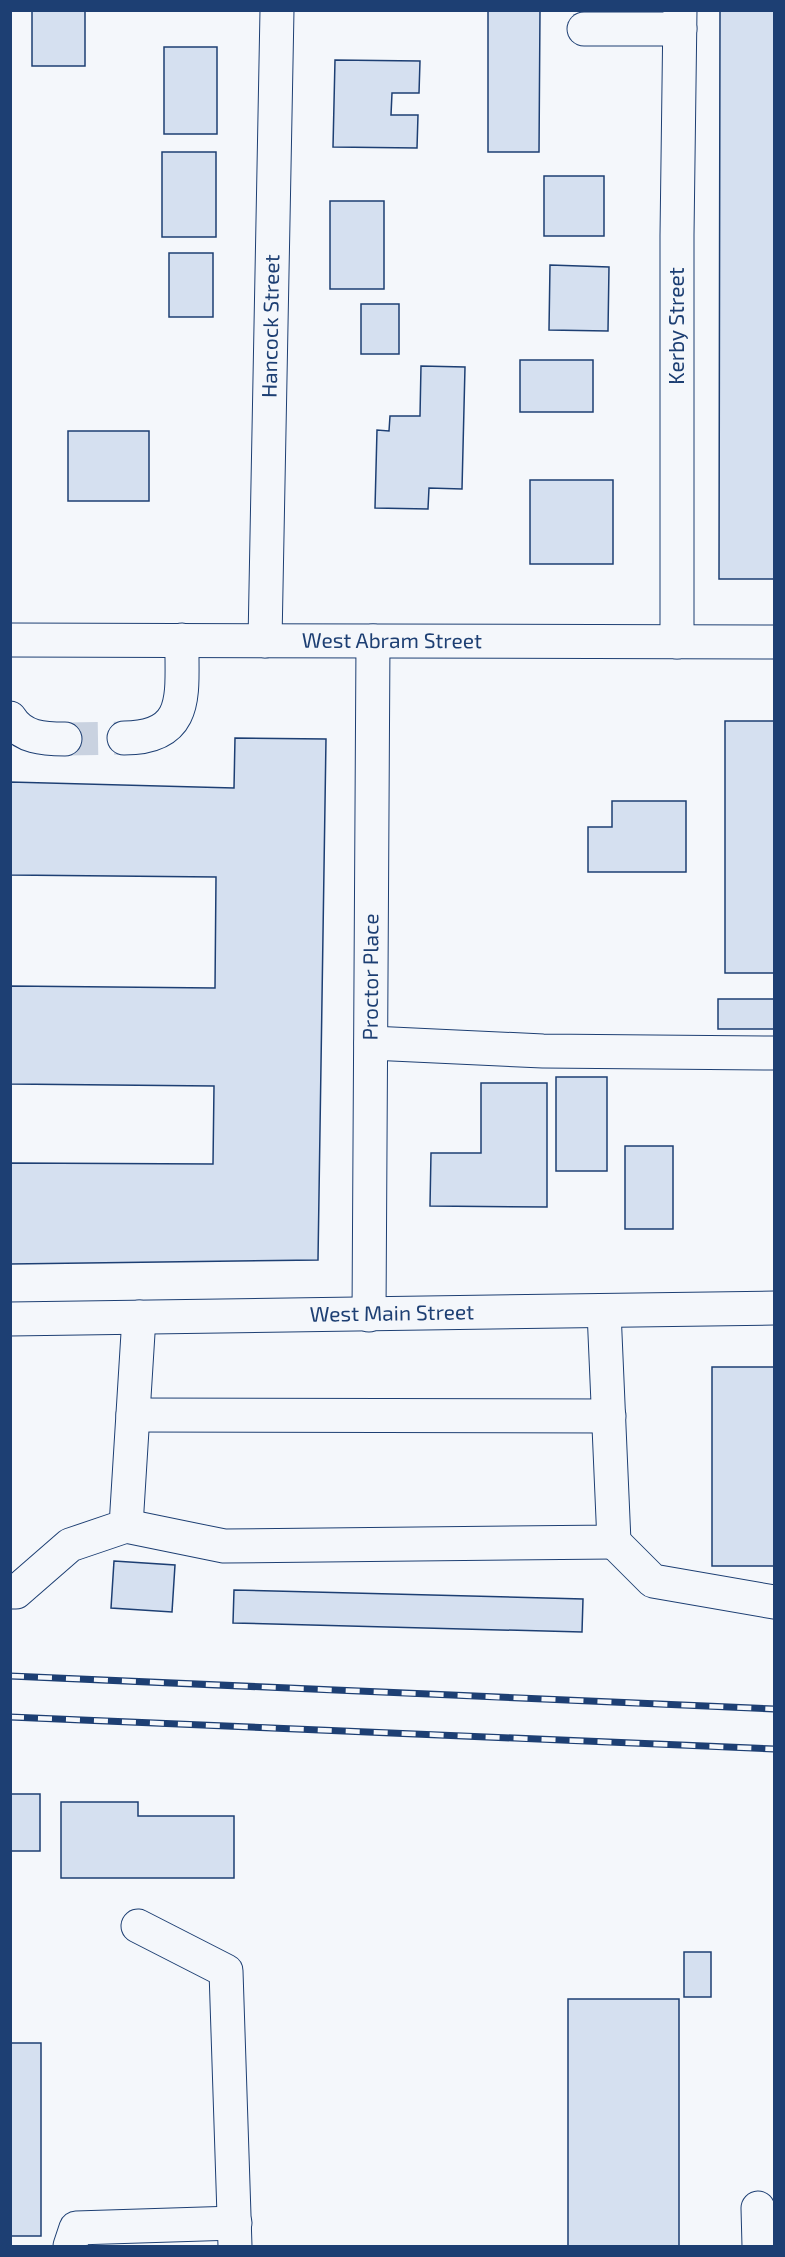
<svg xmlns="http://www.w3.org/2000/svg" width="785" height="2257" font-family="'Exo 2',sans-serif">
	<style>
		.building { fill: #d5e0f0; stroke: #1d3f73; stroke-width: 1.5 }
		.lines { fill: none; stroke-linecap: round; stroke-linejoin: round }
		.minor-tunnel { stroke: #c9d2e0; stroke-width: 33; stroke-dasharray: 33 16; stroke-linecap: butt }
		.minor-casing { stroke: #1d3f73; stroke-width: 35 }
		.major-casing { stroke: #1d3f73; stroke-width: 35 }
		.minor { stroke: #f4f7fb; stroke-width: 33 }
		.major { stroke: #f4f7fb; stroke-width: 33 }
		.rail-casing { stroke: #1d3f73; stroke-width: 7 }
		.rail { stroke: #f4f7fb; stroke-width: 4.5; stroke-dasharray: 14; stroke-linecap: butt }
		.labels { text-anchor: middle; stroke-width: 4.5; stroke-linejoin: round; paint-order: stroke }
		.street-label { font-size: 21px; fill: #1d3f73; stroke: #f4f7fb }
	</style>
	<rect width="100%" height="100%" fill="#f4f7fb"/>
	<g class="building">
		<rect x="32" y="10" width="53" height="56"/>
		<polygon points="488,10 540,10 539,152 488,152"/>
		<polygon points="720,10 774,10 774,579 719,579"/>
		<rect x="164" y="47" width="53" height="87"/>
		<polygon points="335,60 420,61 419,93 392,93 391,115 418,115 417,148 333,147"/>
		<rect x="162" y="152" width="54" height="85"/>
		<rect x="544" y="176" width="60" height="60"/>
		<rect x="330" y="201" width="54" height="88"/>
		<rect x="169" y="253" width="44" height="64"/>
		<polygon points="550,265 609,267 608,331 549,330"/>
		<rect x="361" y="304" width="38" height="50"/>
		<rect x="520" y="360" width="73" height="52"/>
		<polygon points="421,366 465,367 462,489 429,488 428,509 375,508 377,430 389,431 390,416 420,416"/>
		<rect x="68" y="431" width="81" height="70"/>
		<rect x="530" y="480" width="83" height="84"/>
		<rect x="725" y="721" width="49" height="252"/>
		<polygon points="235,738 326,739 318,1260 10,1264 10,1163 213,1164 214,1086 10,1084 10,986 215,988 216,877 10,875 10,782 234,788"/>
		<polygon points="612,801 686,801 686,872 588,872 588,827 612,827"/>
		<rect x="718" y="999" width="56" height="30"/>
		<rect x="556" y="1077" width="51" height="94"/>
		<polygon points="481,1083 547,1083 547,1207 430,1206 431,1153 481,1153"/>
		<rect x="625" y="1146" width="48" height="83"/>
		<rect x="712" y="1367" width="62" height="199"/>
		<polygon points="114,1561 175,1565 172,1612 111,1608"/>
		<polygon points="234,1590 583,1599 582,1632 233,1623"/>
		<rect x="10" y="1794" width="30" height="57"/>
		<polygon points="61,1802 138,1802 138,1816 234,1816 234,1878 61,1878"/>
		<rect x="684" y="1952" width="27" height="45"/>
		<rect x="568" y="1999" width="111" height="247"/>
		<rect x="10" y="2043" width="31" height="193"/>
	</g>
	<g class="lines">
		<polyline class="minor-tunnel" points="65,739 124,738"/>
		<defs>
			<g id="minor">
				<polyline points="584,29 680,29"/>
				<path id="s1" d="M265,641L277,10"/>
				<polyline points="677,642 677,235 680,10"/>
				<path d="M10,718C22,738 44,739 65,739"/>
				<path d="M124,738C192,738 181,691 182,640"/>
				<polyline points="371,1043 543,1051 774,1053"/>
				<path id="s2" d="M369,1315L373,641"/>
				<path id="s3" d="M10,1319L774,1308"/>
				<polyline points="133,1415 609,1416"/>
				<polyline points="126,1526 224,1546 614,1542 604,1311"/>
				<polyline points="614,1542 653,1581 774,1602"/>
				<polyline points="10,1592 16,1592 70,1545 126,1526 139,1317"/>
				<polyline points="138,1926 226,1971 235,2246"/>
				<polyline points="758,2208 759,2246"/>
				<polyline points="70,2246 76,2228 235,2223"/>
			</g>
			<g id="major">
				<path id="s4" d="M10,640L774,642"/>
			</g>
		</defs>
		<use href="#minor" class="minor-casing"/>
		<use href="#major" class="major-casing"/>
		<use href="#minor" class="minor"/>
		<use href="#major" class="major"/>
		<defs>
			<g id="rail">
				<polyline points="10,1676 774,1709"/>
				<polyline points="10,1717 774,1749"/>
			</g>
		</defs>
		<use href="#rail" class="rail-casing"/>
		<use href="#rail" class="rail"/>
	</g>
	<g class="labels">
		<g class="street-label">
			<text dy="7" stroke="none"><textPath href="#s1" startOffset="315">Hancock Street</textPath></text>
			<text transform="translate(677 326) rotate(-90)" y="7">Kerby Street</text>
			<text dy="7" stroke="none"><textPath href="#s4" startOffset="382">West Abram Street</textPath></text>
			<text dy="7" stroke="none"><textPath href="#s2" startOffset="338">Proctor Place</textPath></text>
			<text dy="7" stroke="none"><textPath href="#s3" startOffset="382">West Main Street</textPath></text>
		</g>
	</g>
	<rect width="785" height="2257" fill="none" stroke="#1d3f73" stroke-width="24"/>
</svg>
